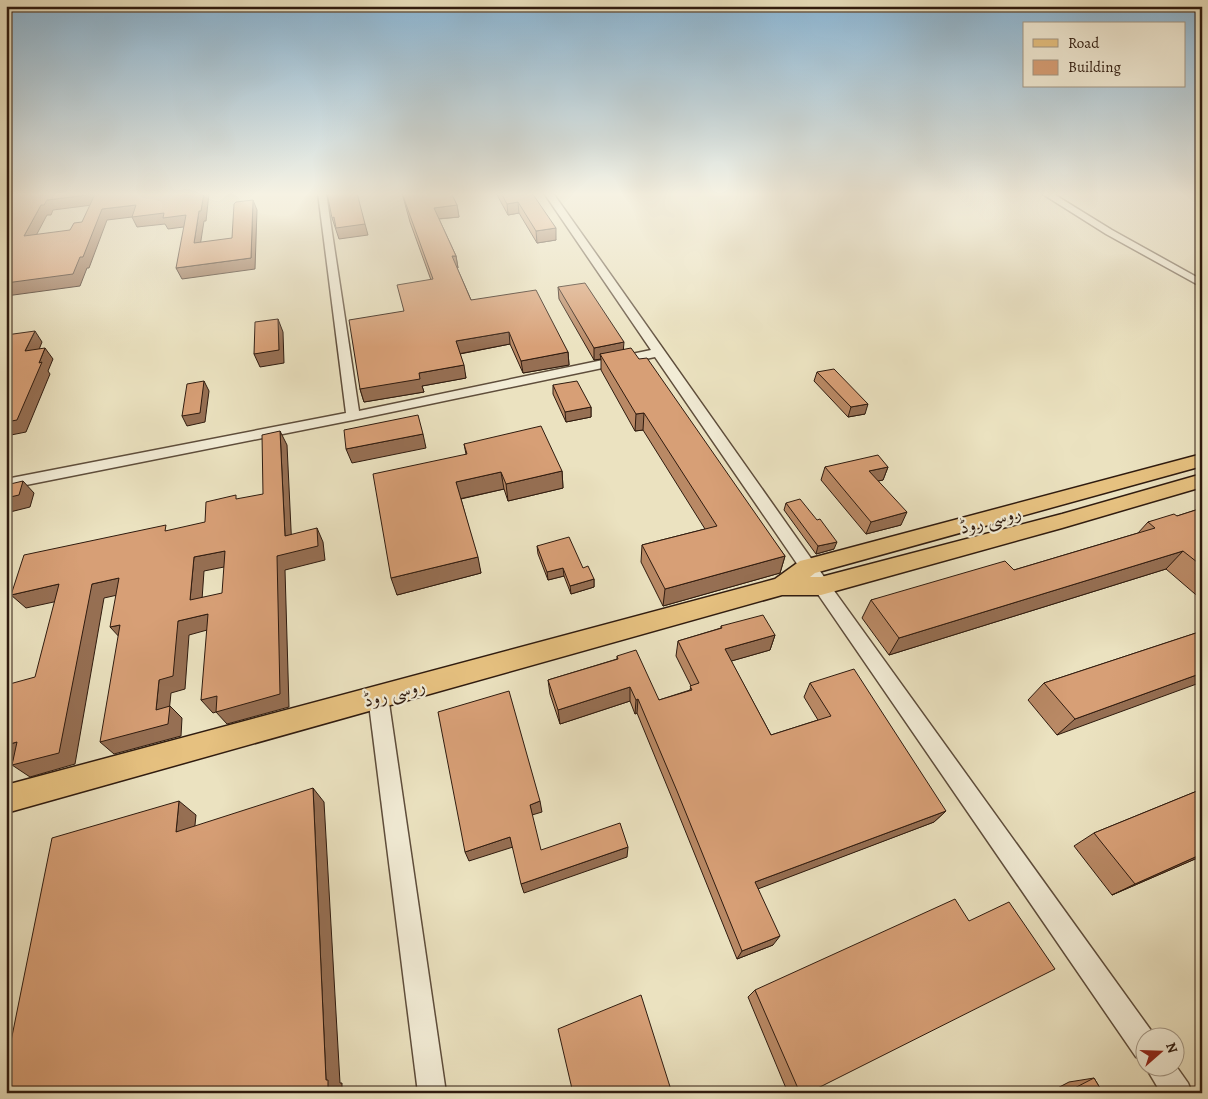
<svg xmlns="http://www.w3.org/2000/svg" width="1208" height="1099" font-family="Alegreya,Amiri,serif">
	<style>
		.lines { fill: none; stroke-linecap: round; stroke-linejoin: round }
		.minor-casing { stroke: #5e4d3b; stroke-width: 3 }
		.major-casing { stroke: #2f1b0f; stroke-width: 3 }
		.minor { fill: #f2ecd6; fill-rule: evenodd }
		.major { fill: #e6c180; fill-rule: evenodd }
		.wall { fill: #b98965; stroke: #2f1b0f }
		.shaded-wall { fill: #966f53; stroke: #2f1b0f }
		.building { fill: #d79f76; stroke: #2f1b0f; fill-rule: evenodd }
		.labels { text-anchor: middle; stroke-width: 4.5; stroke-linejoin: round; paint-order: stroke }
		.street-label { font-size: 19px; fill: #2f1b0f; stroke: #f2ecd6 }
	</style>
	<rect width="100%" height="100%" fill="#ebe2c0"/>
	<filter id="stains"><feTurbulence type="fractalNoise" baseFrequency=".004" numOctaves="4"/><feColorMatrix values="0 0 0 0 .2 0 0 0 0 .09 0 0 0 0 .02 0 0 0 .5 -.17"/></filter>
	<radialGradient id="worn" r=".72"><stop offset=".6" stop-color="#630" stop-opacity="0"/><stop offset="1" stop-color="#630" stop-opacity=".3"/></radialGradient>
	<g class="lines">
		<defs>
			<g id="minor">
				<polygon points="318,193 326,193 359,411 651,350 544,193 553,193 827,581 1155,1036 1146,1036 1146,1060 1136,1057 655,357 353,420 6,489 6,479 346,413"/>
				<polygon points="1041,193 1052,193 1112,230 1202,280 1202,287 1106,234"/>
				<polygon points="378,687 385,690 388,696 446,1093 418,1093 368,696 371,690"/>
				<polygon points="1145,1066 1176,1066 1188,1083 1192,1093 1161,1093"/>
			</g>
			<polygon id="major" points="1202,454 1202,466 815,573 810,577 821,577 1062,514 1202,474 1202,487 1062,528 821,595 782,595 6,813 6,785 775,579 800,561 808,559"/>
		</defs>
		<use href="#minor" class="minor-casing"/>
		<use href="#major" class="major-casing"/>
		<use href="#minor" class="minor"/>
		<use href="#major" class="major"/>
	</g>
	<g class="wall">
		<polygon points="402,193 451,193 457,205 459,217 439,219 456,256 458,268 457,268 471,300 568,352 569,365 523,373 510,344 460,354 466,378 422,386 424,392 364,402 360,389 404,311 431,280 410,222"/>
		<polygon points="496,193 532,193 556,240 537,243 519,213 508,215"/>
		<polygon points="558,287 623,349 639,359 785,556 780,573 663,606 641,562 642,545 705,529 643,430 635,431 601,370 601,359 594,360 559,299"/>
		<polygon points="817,372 865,414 848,417 814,381"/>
		<polygon points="553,385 591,407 591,417 566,422 553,394"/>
		<polygon points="464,444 562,471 563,488 508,501 504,489 461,499 481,573 397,595 466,454"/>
		<polygon points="825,467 888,467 883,480 878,481 901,525 866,534 821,480"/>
		<polygon points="786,503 834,549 816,554 784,510"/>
		<polygon points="1202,508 1202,600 1166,569 889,655 862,618 871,600 1014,570 1138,533 1148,522 1177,516"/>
		<polygon points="537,546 583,568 594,579 594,587 571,594 564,576 548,580 538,554"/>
		<polygon points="721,626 775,635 770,650 731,661 771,735 818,720 804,697 810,683 946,811 934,822 758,888 773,945 737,959 674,803 637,713 635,714 630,701 560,724 550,694 548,680 617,659 617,656 659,700 690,690 691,686 676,656 678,641 721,628"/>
		<polygon points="1202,631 1057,735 1028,700 1044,683"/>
		<polygon points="1202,789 1202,856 1112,895 1074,846 1094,833"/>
		<polygon points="755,990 808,1093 788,1093 748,997"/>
		<polygon points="1094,1078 1103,1093 1048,1093 1069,1082"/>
	</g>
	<g class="shaded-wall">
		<polygon points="204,193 209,193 206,221 204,221 199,253 194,243 199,211"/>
		<polygon points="95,194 100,204 53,210 51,215 47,215 30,247 24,236 41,205 47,200"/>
		<polygon points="253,200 257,210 255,269 182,279 176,268 251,258"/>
		<polygon points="518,202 519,213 508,215 507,204"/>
		<polygon points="136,205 164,213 186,215 191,226 168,229 165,224 137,227 132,217 107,220 89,268 87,268 80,286 6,296 6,283 80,257 102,209"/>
		<polygon points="457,205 459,217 436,219 434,208"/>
		<polygon points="334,217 365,224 368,235 339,239 332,218"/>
		<polygon points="556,228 556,240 537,243 536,231"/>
		<polygon points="452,256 456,256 458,268 454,268"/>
		<polygon points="278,319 283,332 284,363 260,367 254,354"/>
		<polygon points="35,331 42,342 34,362 25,351"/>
		<polygon points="509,332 510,344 458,354 456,341"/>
		<polygon points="624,342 623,354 600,354 601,359 594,360 594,348"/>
		<polygon points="45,348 53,359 48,371 50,374 26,432 6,436 6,422 39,363"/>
		<polygon points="568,352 569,365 523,373 521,361"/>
		<polygon points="464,365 466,378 422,386 424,392 364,402 360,389 419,373"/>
		<polygon points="204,381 209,391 205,422 187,426 182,416"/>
		<polygon points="868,404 865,414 848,417 851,407"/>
		<polygon points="591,407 591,417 566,422 565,412"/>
		<polygon points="644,413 643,430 635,431 636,414"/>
		<polygon points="280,431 287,445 292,550 285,536"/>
		<polygon points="423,434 426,448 352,463 346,449"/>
		<polygon points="888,467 883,480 864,484 869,471"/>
		<polygon points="562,471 563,488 508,501 506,484"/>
		<polygon points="501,472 504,489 459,499 456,482"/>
		<polygon points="23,481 34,493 30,507 6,513 6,498"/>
		<polygon points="907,512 901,525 866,534 871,522"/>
		<polygon points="317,528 323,542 325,560 285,570 289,707 227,724 216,712 213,713 201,700 277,556"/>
		<polygon points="837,542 834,549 816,554 818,546"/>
		<polygon points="225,551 234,565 204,571 201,614 190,600 194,557"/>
		<polygon points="1183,551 1166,569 889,655 899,638"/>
		<polygon points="785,556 780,573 663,606 665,589"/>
		<polygon points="478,557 481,573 397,595 391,578"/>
		<polygon points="563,568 564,576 548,580 547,572"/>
		<polygon points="119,578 131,592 104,598 75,764 30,777 12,765 92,584"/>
		<polygon points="594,579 594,587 571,594 570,586"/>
		<polygon points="59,584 72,598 26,608 11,595"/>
		<polygon points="208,614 218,627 189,635 185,689 171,693 168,722 156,710 159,680 178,621"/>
		<polygon points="120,625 123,641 110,627"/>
		<polygon points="775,635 770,650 721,664 725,649"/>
		<polygon points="1202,673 1202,682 1057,735 1075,719"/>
		<polygon points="630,687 630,701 560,724 558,710"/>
		<polygon points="638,699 637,713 635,714 636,700"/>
		<polygon points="170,706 182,718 181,736 114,754 100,742"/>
		<polygon points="17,742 34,754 6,762 6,745"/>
		<polygon points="313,788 324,802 340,1083 342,1083 342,1093 328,1093 326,1080"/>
		<polygon points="179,801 196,815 193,845 176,832"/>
		<polygon points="540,801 542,812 532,815 530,805"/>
		<polygon points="946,811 934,822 750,892 755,882"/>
		<polygon points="510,837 513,847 469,861 465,852"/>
		<polygon points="628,847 627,857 524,893 521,884"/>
		<polygon points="1202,854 1202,856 1112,895 1135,884"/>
		<polygon points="780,936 773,945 737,959 742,951"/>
	</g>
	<g class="building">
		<path d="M9,193H204L201,211H199L194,243L232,238L234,204L236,202L253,200L251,258L176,268L186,215L163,218L164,213L132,217L136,205L102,209L83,257H80L73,274L6,283V197ZM95,194L82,222L74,223L70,230L24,236L41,205H44L47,200Z"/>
		<polygon points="327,193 357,193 365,224 336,228 334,217 332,218"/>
		<polygon points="402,193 451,193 457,205 434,208 456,256 452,256 471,300 536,290 568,352 521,361 509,332 456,341 464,365 419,373 420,379 360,389 349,320 404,311 397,285 433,279 408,210"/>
		<polygon points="501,193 532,193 556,228 536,231 518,202 507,204"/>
		<polygon points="585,283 624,342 594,348 558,287"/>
		<polygon points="278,319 279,350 254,354 255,322"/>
		<polygon points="35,331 25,351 45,348 39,363 42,362 17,420 6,422 6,335"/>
		<polygon points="631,348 639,359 647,358 785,556 665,589 642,545 717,526 644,413 636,414 600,354"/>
		<polygon points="834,369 868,404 851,407 817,372"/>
		<polygon points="204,381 200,413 182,416 187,384"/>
		<polygon points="577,381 591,407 565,412 553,385"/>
		<polygon points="418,415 423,434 346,449 344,430"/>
		<polygon points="541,426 562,471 506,484 501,472 456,482 478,557 391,578 373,474 467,454 464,444"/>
		<path d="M280,431L285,536L317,528L318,546L277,556L280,694L216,712L217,696L201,700L208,614L178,621L173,676L159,680L156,710L170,706L168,724L100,742L120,625L110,627L119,578L92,584L59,753L12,765L17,742L6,745V685L35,677L59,584L11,595L24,555L166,525L165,531L205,522L206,502L236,495V499L263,494L262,435ZM225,551L222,593L190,600L194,557Z"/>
		<polygon points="878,455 888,467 869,471 907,512 871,522 825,467"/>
		<polygon points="23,481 19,495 6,498 6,485"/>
		<polygon points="800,499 817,520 820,519 837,542 818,546 786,503"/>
		<polygon points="1202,508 1202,566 1183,551 899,638 871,600 1005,561 1014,570 1155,528 1148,522 1174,514 1177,516"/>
		<polygon points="569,537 583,568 588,566 594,579 570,586 563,568 547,572 537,546"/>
		<polygon points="763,615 775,635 725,649 771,735 831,716 810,683 854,669 946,811 755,882 780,936 742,951 677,791 638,699 636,700 630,687 558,710 548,680 618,659 617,656 636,650 659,700 692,690 690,686 699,683 678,641 722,628 721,626"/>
		<polygon points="1202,631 1202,673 1075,719 1044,683"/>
		<polygon points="509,691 540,801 530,805 541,850 620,823 628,847 521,884 510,837 465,852 438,712"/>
		<polygon points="313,788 326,1080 328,1080 328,1093 6,1093 6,1066 52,838 179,801 176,832"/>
		<polygon points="1202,789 1202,854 1135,884 1094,833"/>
		<polygon points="955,899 969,921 1009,902 1055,969 808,1093 800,1093 755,990"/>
		<polygon points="641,995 672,1093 573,1093 558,1029"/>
		<polygon points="1094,1078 1103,1093 1065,1093"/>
	</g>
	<linearGradient id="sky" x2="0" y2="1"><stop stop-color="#8ab7d7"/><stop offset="0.56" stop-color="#f6f2e3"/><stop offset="1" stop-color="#f6f2e3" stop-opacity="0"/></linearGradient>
	<rect width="1208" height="347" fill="url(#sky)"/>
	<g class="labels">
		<g class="street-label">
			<text transform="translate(990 519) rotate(-15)" y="7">روسی روڈ</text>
			<text transform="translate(394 692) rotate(-15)" y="7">روسی روڈ</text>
		</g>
	</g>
	<rect width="1208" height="1099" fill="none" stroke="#ebe2c0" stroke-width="25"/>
	<rect x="8" y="8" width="1193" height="1084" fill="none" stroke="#2f1b0f" stroke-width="2.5"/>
	<rect x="12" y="12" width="1183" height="1074" fill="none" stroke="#2f1b0f"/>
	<rect x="1023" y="22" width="162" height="65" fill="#f2ecd6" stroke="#a49886"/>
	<rect x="1033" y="39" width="25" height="8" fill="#e6c180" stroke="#a49886"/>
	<text x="1068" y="48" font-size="15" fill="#2f1b0f">Road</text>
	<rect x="1033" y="60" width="25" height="15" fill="#d79f76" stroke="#a49886"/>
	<text x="1068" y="72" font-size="15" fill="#2f1b0f">Building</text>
	<g transform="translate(1160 1052) rotate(70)"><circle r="24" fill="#f2ecd6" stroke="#a49886"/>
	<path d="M0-4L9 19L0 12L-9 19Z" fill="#8f2418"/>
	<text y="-8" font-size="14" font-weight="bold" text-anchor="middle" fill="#2f1b0f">N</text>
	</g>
	<rect width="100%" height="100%" filter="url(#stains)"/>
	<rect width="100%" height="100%" fill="url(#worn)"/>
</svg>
